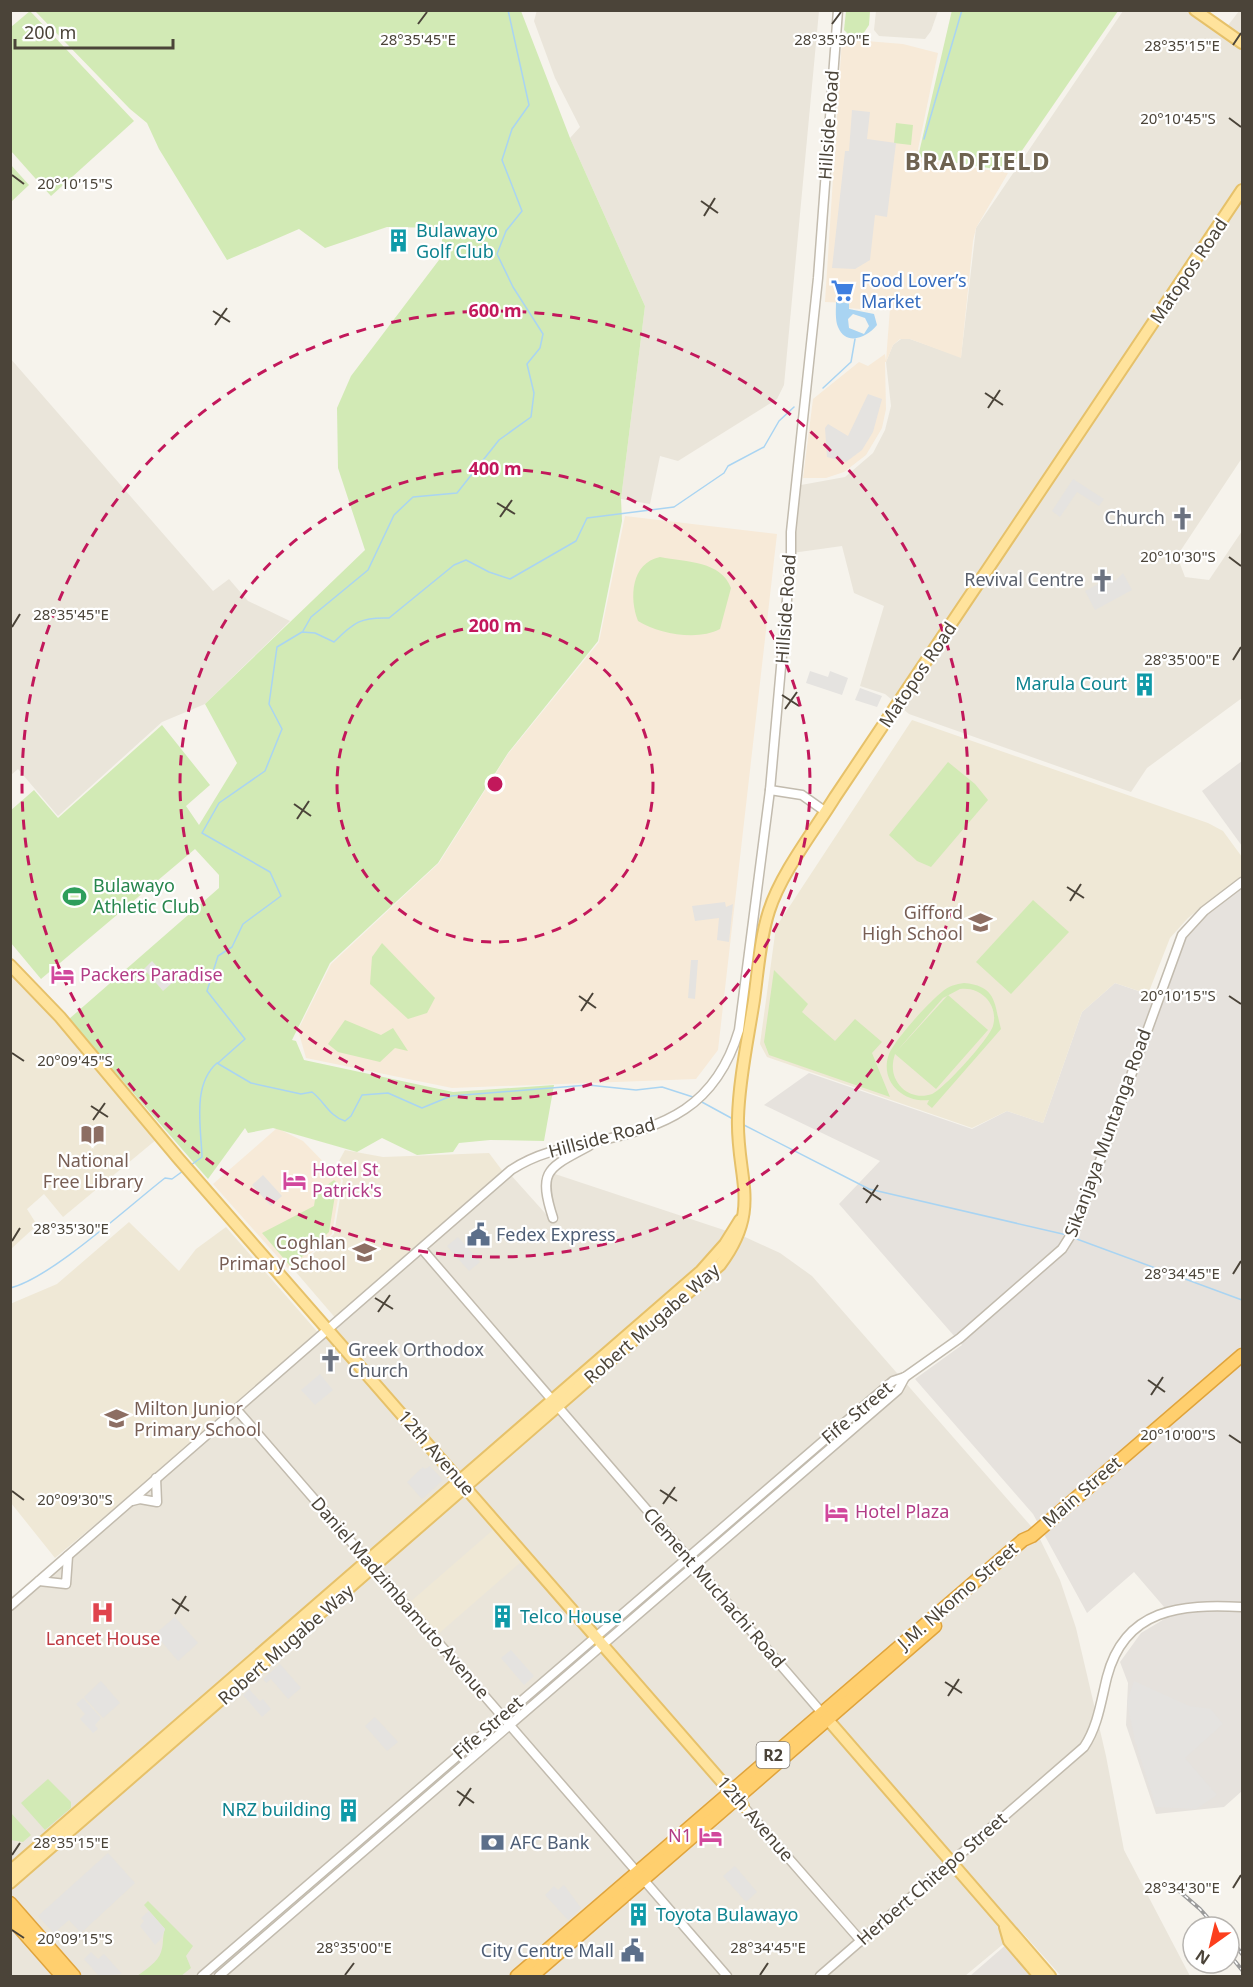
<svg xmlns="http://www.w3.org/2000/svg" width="1253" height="1987" font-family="'Noto Sans',sans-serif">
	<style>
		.residential { fill: #eae5da }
		.commercial { fill: #f7ead8 }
		.industrial { fill: #e6e2dd }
		.education { fill: #efe8d6 }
		.green { fill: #d2eab5; fill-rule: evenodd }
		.parking { fill: #e5e3e0 }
		.water { fill: #a9d4f2; fill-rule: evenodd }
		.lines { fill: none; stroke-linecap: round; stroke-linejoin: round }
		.stream { stroke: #a9d4f2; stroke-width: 1.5 }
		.minor-casing { stroke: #c2bbae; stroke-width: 11 }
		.major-casing { stroke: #e6c16a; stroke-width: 14 }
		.highway-casing { stroke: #e0a43c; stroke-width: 15 }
		.minor { stroke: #fff; stroke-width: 8 }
		.major { stroke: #ffe39c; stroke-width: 10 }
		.highway { stroke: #ffcf6e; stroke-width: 12 }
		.rail-casing { stroke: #9a9a9a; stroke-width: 4 }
		.rail { stroke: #fff; stroke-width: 1.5; stroke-dasharray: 4.5; stroke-linecap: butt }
		.ticks { fill: none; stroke: #4b4439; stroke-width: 2 }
		.ring { fill: none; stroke: #c2185b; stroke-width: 3; stroke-dasharray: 10 8 }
		.labels { text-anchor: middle; stroke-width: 4.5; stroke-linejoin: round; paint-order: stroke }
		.shield { fill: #fff; stroke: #817c74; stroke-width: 1.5 }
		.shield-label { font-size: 16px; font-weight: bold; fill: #4b4439 }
		.street-label { font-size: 18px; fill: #4b4439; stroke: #fff }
		.culture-label { font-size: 18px; fill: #0d838f; stroke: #fff; text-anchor: start }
		.shop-label { font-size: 18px; fill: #366cbe; stroke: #fff; text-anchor: start }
		.worship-label { font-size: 18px; fill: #5b616d; stroke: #fff; text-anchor: end }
		.leisure-label { font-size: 18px; fill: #27864d; stroke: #fff; text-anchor: start }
		.education-label { font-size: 18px; fill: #785e54; stroke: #fff; text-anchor: end }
		.hotel-label { font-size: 18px; fill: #b23c85; stroke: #fff; text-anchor: start }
		.service-label { font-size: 18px; fill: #4e5e75; stroke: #fff; text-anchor: start }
		.health-label { font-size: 18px; fill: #be3a42; stroke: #fff }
		.district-label { font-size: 24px; font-weight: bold; letter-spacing: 1.5px; fill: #6e6250; stroke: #fff }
		.ticks-label { font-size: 15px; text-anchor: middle; fill: #4b4439; stroke: #fff; stroke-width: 4.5; stroke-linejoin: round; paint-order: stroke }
		.centre { fill: #c2185b; stroke: #fff; stroke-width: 3 }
		.ring-label { font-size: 18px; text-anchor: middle; font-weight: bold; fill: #c2185b; stroke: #fff; stroke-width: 4.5; stroke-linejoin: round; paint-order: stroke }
	</style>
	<rect width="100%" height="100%" fill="#f6f3ec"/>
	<g class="residential">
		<polygon points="537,10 819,11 784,385 777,399 678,461 660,456 650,504 621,499 645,306 570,138 580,127 555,78 534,21"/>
		<polygon points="876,11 876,10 938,11 931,31 925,39 879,36 874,30"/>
		<polygon points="1123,11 1191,11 1223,32 1239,11 1242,11 1242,458 1177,556 1185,577 1209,580 1242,531 1242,698 1147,768 1131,792 909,714 885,694 860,686 884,606 854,593 842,546 792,553 801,485 845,477 873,453 885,430 891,406 886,362 893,345 901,339 910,339 961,357 976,228"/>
		<polygon points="10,358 213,591 229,579 248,601 290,621 205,704 162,722 58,816 18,769 11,775"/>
		<polygon points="552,1173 745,1237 780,1253 812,1276 1037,1533 1060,1580 1076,1628 1106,1756 1124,1850 1190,1976 1061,1976 1020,1930 965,1976 11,1976 10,1610 510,1174 553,1222 548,1196"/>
	</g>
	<g class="commercial">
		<polygon points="842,39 903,44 938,53 916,159 1008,173 976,228 973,241 961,358 910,339 900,339 893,345 886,362 885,362 886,409 882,428 866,455 844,472 826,478 803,478 813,399 859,362 868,366 885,354 886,361 890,308 871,310 849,308 849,303 825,302"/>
		<polygon points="625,516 777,534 718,1050 696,1079 452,1088 306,1058 298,1030 331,964 439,863 508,754 599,642"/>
		<polygon points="277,1128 303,1141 341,1180 332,1234 291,1272 213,1184"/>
	</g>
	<g class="industrial">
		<polygon points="1242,761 1242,846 1202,791"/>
		<polygon points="1242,885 1242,1791 1224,1807 1156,1814 1126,1725 1128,1683 1120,1662 1141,1633 1171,1615 1134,1572 1087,1613 1033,1514 915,1379 962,1345 839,1204 880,1161 764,1105 809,1073 972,1129 1007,1111 1043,1123 1082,1012 1115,983 1159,998 1170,966 1191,927"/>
		<polygon points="1008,1943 1037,1976 970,1976"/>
	</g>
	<g class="education">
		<polygon points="912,720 1208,823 1223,831 1242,857 1242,876 1188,918 1170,938 1148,994 1115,983 1082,1012 1043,1123 1007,1111 972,1128 767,1057 760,1044 776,927"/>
		<polygon points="11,968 157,1139 63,1217 44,1194 27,1209 37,1225 11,1249"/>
		<polygon points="345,1150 383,1157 489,1153 504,1173 338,1321 295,1271 334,1234 343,1180 334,1170"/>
		<polygon points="129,1222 179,1271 196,1249 226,1227 321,1336 55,1558 11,1503 10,1304 57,1284"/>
		<polygon points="493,1530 521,1562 437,1635 409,1603"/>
	</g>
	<g class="green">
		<polygon points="952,10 1118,11 1008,171 918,157"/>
		<polygon points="30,11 134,121 51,196 11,151 11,27"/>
		<polygon points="35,11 521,11 570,138 645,306 621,499 622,521 598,641 508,753 438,863 330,963 292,1040 296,1041 304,1060 453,1092 554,1085 544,1141 490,1140 459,1143 453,1152 417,1155 382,1138 357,1152 273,1128 248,1133 245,1128 208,1179 69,1019 219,888 219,875 195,849 41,979 11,943 10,811 34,790 58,818 162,725 210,785 186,806 199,825 237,763 205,704 365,550 338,468 337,408 351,376 442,256 442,228 387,227 325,248 299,229 227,260 159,149 147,123 130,109"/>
		<polygon points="846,11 870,11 869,25 863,34 848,34 844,30"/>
		<polygon points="896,123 913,125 911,145 894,143"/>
		<polygon points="11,165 29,185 11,202"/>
		<path d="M660,557C687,562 721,561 731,588L720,629C698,641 659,634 638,621C629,598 631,563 660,557Z"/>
		<polygon points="948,762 975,784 988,800 931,867 917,861 889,835"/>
		<polygon points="1033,900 1069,932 1011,994 976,962"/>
		<polygon points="382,943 435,998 427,1013 408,1019 370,984 372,957"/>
		<polygon points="774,970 808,1004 802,1012 835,1041 855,1019 882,1042 872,1053 890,1097 769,1055 764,1042"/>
		<path d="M964,983C998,986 994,1005 1001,1029L932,1108L927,1104L929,1100C903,1103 879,1081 889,1054C896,1038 929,1002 943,991C949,986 956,984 964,983ZM960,989C981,986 999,1005 993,1026C989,1039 944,1089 932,1094C921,1098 909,1095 902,1088C892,1078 891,1066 895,1054L936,1089L988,1030L948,995L896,1052L943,998Z"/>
		<polygon points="345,1020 381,1035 393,1028 408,1051 395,1048 380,1062 338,1052 328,1044"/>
		<polygon points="334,1180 337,1183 329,1232 291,1267 262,1233 314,1206 316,1193"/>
		<polygon points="48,1779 71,1802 71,1808 45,1830 21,1803"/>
		<polygon points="11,1813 31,1835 23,1842 11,1840"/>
		<path d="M148,1901L193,1946L186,1956L191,1968L181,1976H137C145,1970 158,1962 161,1952C164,1944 162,1937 165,1929L144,1905Z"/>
	</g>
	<g class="parking">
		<polygon points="852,110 870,112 867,139 896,143 887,217 875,215 870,260 855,269 832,268 845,151 849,151"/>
		<polygon points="868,394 882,399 873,432 862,450 846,462 827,457 825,428 828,424 848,436"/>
		<polygon points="1073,479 1104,499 1099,506 1077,492 1060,517 1052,511"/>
		<polygon points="1123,573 1132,590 1095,610 1085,591 1109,578 1115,581"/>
		<polygon points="810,671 828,677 830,671 848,678 842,695 806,683"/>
		<polygon points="860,688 882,696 877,707 855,700"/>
		<polygon points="725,902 726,907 733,904 729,942 717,940 719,918 695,921 692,906"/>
		<polygon points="691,960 698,960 695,999 688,998"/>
		<polygon points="152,961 172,983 163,991 144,969"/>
		<polygon points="263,1175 282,1196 271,1206 252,1185"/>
		<polygon points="458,1237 480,1262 469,1271 447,1246"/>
		<polygon points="320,1374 333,1390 315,1405 301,1390"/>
		<polygon points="430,1466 443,1480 422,1499 407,1482 423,1467 425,1469"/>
		<polygon points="175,1617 198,1643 178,1661 155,1634"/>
		<polygon points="511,1650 534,1676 524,1685 501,1658"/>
		<polygon points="280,1664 301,1688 288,1699 271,1679 266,1683 263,1679"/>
		<polygon points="101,1681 120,1703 103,1718 84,1697"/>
		<polygon points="1134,1681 1189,1706 1211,1709 1223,1724 1185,1758 1217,1795 1196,1809 1156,1807 1135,1741 1127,1702"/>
		<polygon points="249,1689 260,1701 263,1699 271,1709 262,1717 243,1695"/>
		<polygon points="83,1698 101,1718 95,1725 98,1729 93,1733 80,1719 85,1714 76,1704"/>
		<polygon points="375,1717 398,1742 387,1751 365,1726"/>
		<polygon points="108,1853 135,1883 81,1933 69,1920 54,1933 38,1916"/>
		<polygon points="735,1866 757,1892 746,1902 723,1876"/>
		<polygon points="564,1885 581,1908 568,1920 545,1895 554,1886 558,1890"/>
		<polygon points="149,1911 165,1929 161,1939 155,1945 140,1926 144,1921 141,1918"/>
		<polygon points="91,1952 98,1959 104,1954 122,1974 99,1976 84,1959"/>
	</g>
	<path class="water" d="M836,302L849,303V309L874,314L877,325C868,337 846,347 838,327C835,320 836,309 836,302ZM853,314L865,318L869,326L864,334L849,328L848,319Z"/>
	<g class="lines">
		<g class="stream">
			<polyline points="924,139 962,10"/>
			<polyline points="823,388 851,362 855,339"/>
			<polyline points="303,631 311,617 368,570 394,515 413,497 457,493 499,440 531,417 534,393 527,364 540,348 543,334 513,287 497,254 506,231 522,211 502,160 512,129 529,105 508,10"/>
			<path d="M218,1063L245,1039L207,991L218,956L232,947L243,924L281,896L270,872L202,833L219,803L265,771L282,729L269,704L277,647L302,632L315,633L334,642C354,622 361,617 389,618L454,565L466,560L489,572L510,579L576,541L587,518L674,507L724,473L728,466L764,447L779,421L794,407"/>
			<polyline points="700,1101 733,1119"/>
			<polyline points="742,1124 869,1189 1067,1235"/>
			<path d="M191,1165L202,1157C201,1126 192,1085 217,1063L251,1083L301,1094L312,1092C325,1102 329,1116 345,1121L351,1116L362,1095L388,1093L422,1108L451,1096L588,1085L636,1090L662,1087L693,1097"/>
			<polyline points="1074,1238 1242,1300"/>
			<path d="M10,1288C50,1279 130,1205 165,1178L172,1179L183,1171"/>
		</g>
		<defs>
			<g id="minor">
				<polyline points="770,790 802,795 826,812"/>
				<path d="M553,1218C537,1169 549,1168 589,1146"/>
				<polyline points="422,1249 822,1713"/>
				<polyline points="237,1410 727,1976"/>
				<polyline points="132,1501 140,1499 157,1502 156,1478"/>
				<polyline points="39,1581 66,1584 68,1556"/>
				<path d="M10,1606L511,1170C537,1153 563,1148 593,1142C666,1127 716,1107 739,1030L770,790L791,555V532L818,278L838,10"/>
				<polyline points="743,1806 861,1941"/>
				<polyline points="202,1976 893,1381 905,1377 960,1338 1062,1249 1076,1227 1182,935 1204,911 1242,882"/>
				<polyline points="219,1976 898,1390 905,1377"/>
				<path d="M820,1976L1084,1747C1098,1726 1101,1701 1107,1677C1125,1608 1181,1604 1242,1607"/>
			</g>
			<g id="major">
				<polyline points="1195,10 1242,43"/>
				<polyline points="10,965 60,1017 178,1158 743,1806"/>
				<polyline points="823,1714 1050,1976"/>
				<polyline points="10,1871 701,1271 725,1244 740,1220"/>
				<path d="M10,1883L720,1265C763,1208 736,1178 738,1118C739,1079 748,1039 754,1000C758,971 760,939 769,911C781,873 814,831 835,797L1242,190"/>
				<polyline points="1005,1927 1009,1941 1039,1976"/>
			</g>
			<g id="highway">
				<polyline points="10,1903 74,1976"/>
				<polyline points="10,1917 62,1976"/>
				<polyline points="517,1976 1023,1540 1032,1536 1242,1355"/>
				<polyline points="532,1976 935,1626"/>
			</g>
		</defs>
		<use href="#minor" class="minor-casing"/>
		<use href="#major" class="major-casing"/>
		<use href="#highway" class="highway-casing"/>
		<use href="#minor" class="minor"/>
		<use href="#major" class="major"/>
		<use href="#highway" class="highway"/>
		<defs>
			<g id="rail">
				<polyline points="1171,1884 1200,1909 1216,1927"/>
				<polyline points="1229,1937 1242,1954"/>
				<polyline points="1229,1954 1242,1970"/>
			</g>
		</defs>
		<use href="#rail" class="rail-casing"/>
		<use href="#rail" class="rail"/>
	</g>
	<path class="ticks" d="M418,24L427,12M832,24L841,12M1233,45L1241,33M1229,118L1241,127M12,175L24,184M701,201L718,213M704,216L715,198M213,311L230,322M215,325L227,308M985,393L1003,405M988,408L1000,390M497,503L515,514M500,517L512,500M1229,557L1241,566M12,627L20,614M1233,660L1241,647M782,695L799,706M785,709L797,692M294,804L311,816M297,819L309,801M1067,887L1084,898M1070,901L1081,884M579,996L596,1008M1229,996L1241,1004M581,1011L593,993M12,1053L24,1061M91,1106L108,1117M93,1120L105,1103M863,1188L881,1200M866,1203L878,1185M12,1241L20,1228M1233,1274L1241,1261M375,1298L393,1309M378,1312L390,1295M1148,1380L1165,1392M1151,1395L1163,1377M1229,1435L1241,1443M660,1490L677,1501M12,1491L24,1500M663,1504L675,1487M172,1599L189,1611M175,1614L186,1596M945,1682L962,1693M948,1696L959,1679M457,1791L474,1803M459,1806L471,1788M12,1855L20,1843M1233,1888L1241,1875M12,1930L24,1938M345,1975L354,1963M760,1975L768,1963"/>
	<g class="ring">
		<circle cx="495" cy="784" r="158"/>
		<circle cx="495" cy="784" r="315"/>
		<circle cx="495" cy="784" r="473"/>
	</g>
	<defs>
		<symbol id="building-bare" viewBox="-9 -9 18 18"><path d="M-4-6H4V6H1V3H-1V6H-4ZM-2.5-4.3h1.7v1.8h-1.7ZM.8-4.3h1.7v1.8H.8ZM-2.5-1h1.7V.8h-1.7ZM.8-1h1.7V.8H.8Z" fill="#0f9aa8" stroke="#fff" stroke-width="2.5" paint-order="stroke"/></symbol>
		<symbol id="supermarket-bare" viewBox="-9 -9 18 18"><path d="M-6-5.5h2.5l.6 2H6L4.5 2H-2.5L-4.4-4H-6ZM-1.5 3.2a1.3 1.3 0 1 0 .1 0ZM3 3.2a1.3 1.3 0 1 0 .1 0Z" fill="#3f7fe0" stroke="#fff" stroke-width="2.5" paint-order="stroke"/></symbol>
		<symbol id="church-bare" viewBox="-9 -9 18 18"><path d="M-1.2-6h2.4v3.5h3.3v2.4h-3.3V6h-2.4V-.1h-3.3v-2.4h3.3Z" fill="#6b7280" stroke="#fff" stroke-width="2.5" paint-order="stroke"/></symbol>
		<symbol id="stadium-bare" viewBox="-9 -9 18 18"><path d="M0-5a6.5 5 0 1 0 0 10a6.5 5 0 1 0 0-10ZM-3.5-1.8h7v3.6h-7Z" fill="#2e9e5b" stroke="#fff" stroke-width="2.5" paint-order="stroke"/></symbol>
		<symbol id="school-bare" viewBox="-9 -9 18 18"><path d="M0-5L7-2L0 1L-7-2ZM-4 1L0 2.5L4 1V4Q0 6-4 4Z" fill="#8d6e63" stroke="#fff" stroke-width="2.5" paint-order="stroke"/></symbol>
		<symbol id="hotel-bare" viewBox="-9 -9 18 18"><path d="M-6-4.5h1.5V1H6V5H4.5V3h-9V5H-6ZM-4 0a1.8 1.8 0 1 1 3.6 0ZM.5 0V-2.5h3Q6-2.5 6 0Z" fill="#d1479c" stroke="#fff" stroke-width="2.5" paint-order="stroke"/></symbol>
		<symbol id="library-bare" viewBox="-9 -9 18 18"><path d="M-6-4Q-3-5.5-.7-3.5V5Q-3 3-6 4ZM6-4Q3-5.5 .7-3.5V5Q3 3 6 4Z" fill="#8d6e63" stroke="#fff" stroke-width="2.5" paint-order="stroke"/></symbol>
		<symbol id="civic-bare" viewBox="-9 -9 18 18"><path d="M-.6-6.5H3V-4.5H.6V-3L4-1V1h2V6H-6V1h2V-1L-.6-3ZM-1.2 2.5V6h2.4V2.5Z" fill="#5c6f8a" stroke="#fff" stroke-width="2.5" paint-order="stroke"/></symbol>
		<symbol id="hospital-bare" viewBox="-9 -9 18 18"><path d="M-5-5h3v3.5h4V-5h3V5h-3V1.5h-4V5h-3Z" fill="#e0444e" stroke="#fff" stroke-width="2.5" paint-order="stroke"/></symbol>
		<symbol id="bank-bare" viewBox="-9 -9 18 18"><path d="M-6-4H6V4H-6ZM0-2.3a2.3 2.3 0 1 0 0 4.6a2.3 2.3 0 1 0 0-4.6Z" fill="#5c6f8a" stroke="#fff" stroke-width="2.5" paint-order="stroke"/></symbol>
	</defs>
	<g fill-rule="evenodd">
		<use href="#building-bare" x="382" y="224" width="33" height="33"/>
		<use href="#supermarket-bare" x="826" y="274" width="33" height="33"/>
		<use href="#church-bare" x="1166" y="502" width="33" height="33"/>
		<use href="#church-bare" x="1086" y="564" width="33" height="33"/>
		<use href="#building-bare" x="1128" y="668" width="33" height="33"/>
		<use href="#stadium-bare" x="58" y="880" width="33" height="33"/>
		<use href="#school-bare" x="964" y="906" width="33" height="33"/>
		<use href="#hotel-bare" x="46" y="958" width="33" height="33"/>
		<use href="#library-bare" x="76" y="1118" width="33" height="33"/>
		<use href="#hotel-bare" x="278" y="1164" width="33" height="33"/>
		<use href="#civic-bare" x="462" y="1218" width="33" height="33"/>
		<use href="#school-bare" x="348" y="1236" width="33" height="33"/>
		<use href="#church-bare" x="314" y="1344" width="33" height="33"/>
		<use href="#school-bare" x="100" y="1402" width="33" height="33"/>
		<use href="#hotel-bare" x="820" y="1496" width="33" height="33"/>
		<use href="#hospital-bare" x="86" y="1596" width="33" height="33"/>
		<use href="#building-bare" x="486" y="1600" width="33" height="33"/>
		<use href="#building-bare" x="332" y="1794" width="33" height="33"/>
		<use href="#hotel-bare" x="694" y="1820" width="33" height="33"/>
		<use href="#bank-bare" x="476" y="1826" width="33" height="33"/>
		<use href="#building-bare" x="622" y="1898" width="33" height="33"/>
		<use href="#civic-bare" x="616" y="1934" width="33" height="33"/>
	</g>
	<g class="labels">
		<rect class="shield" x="756.5" y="1742" width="33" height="26" rx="4.5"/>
		<g class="shield-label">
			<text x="773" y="1761">R2</text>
		</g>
		<g class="street-label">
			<text transform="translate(829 125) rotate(-86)" y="6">Hillside Road</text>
			<text transform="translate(1189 271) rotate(-56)" y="6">Matopos Road</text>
			<text transform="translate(786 609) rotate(-86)" y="6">Hillside Road</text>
			<text transform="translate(918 675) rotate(-56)" y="6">Matopos Road</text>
			<text transform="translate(1108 1133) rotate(-70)" y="6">Sikanjaya Muntanga Road</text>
			<text transform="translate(602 1138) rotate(-15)" y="6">Hillside Road</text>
			<text transform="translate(652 1324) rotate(-41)" y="6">Robert Mugabe Way</text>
			<text transform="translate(857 1413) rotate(-40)" y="6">Fife Street</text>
			<text transform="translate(436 1453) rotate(49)" y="6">12th Avenue</text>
			<text transform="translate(1082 1492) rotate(-41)" y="6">Main Street</text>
			<text transform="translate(714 1588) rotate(49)" y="6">Clement Muchachi Road</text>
			<text transform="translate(958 1596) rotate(-41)" y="6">J.M. Nkomo Street</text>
			<text transform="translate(400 1598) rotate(49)" y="6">Daniel Madzimbamuto Avenue</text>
			<text transform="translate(286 1645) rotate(-41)" y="6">Robert Mugabe Way</text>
			<text transform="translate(488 1728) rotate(-41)" y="6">Fife Street</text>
			<text transform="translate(755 1819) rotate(49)" y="6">12th Avenue</text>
			<text transform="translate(932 1879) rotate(-41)" y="6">Herbert Chitepo Street</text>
		</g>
		<g class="culture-label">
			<text x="416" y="237">Bulawayo<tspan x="416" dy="21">Golf Club</tspan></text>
			<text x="1127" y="690" text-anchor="end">Marula Court</text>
			<text x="520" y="1623">Telco House</text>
			<text x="331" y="1816" text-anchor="end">NRZ building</text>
			<text x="656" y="1921">Toyota Bulawayo</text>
		</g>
		<g class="shop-label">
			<text x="861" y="287">Food Lover’s<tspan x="861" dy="21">Market</tspan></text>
		</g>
		<g class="worship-label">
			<text x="1165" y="524">Church</text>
			<text x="1084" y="586">Revival Centre</text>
			<text x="348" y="1356" text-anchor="start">Greek Orthodox<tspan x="348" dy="21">Church</tspan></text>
		</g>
		<g class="leisure-label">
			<text x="93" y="892">Bulawayo<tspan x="93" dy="21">Athletic Club</tspan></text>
		</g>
		<g class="education-label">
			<text x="963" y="919">Gifford<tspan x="963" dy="21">High School</tspan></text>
			<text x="93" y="1167" text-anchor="middle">National<tspan x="93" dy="21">Free Library</tspan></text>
			<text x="346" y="1249">Coghlan<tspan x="346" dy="21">Primary School</tspan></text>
			<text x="134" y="1415" text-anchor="start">Milton Junior<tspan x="134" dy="21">Primary School</tspan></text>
		</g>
		<g class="hotel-label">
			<text x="80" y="981">Packers Paradise</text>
			<text x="312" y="1176">Hotel St<tspan x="312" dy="21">Patrick's</tspan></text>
			<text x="855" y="1518">Hotel Plaza</text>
			<text x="692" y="1842" text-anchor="end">N1</text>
		</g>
		<g class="service-label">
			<text x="496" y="1241">Fedex Express</text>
			<text x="510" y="1849">AFC Bank</text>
			<text x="614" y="1957" text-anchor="end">City Centre Mall</text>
		</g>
		<g class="health-label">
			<text x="103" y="1645">Lancet House</text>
		</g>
		<g class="district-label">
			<text x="978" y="170">BRADFIELD</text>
		</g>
	</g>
	<g class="ticks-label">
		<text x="418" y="45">28°35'45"E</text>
		<text x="832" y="45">28°35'30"E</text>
		<text x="1182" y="51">28°35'15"E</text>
		<text x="1178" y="124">20°10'45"S</text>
		<text x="75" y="189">20°10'15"S</text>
		<text x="1178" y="562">20°10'30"S</text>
		<text x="71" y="620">28°35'45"E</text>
		<text x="1182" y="665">28°35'00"E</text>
		<text x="1178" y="1001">20°10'15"S</text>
		<text x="75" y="1066">20°09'45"S</text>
		<text x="71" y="1234">28°35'30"E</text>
		<text x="1182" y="1279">28°34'45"E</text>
		<text x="1178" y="1440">20°10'00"S</text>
		<text x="75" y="1505">20°09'30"S</text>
		<text x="71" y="1848">28°35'15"E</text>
		<text x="1182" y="1893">28°34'30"E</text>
		<text x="75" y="1944">20°09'15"S</text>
		<text x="354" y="1953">28°35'00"E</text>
		<text x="768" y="1953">28°34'45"E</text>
	</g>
	<circle cx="495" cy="784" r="9" class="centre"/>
	<g class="ring-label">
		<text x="495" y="317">600 m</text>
		<text x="495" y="475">400 m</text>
		<text x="495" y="632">200 m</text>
	</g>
	<rect width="1253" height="1987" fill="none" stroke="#4b4439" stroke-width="24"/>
	<g transform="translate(1211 1945) rotate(214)"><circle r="28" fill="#ffffff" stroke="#b7b4b0" stroke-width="1.5"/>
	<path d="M0-4.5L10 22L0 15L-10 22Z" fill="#fc3f1d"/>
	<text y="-9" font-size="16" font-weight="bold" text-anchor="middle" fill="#4b4439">N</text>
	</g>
	<path d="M15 39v9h158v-9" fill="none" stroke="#4b4439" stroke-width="3"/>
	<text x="24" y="39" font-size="18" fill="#4b4439" stroke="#ffffff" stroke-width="4.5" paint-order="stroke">200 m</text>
</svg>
